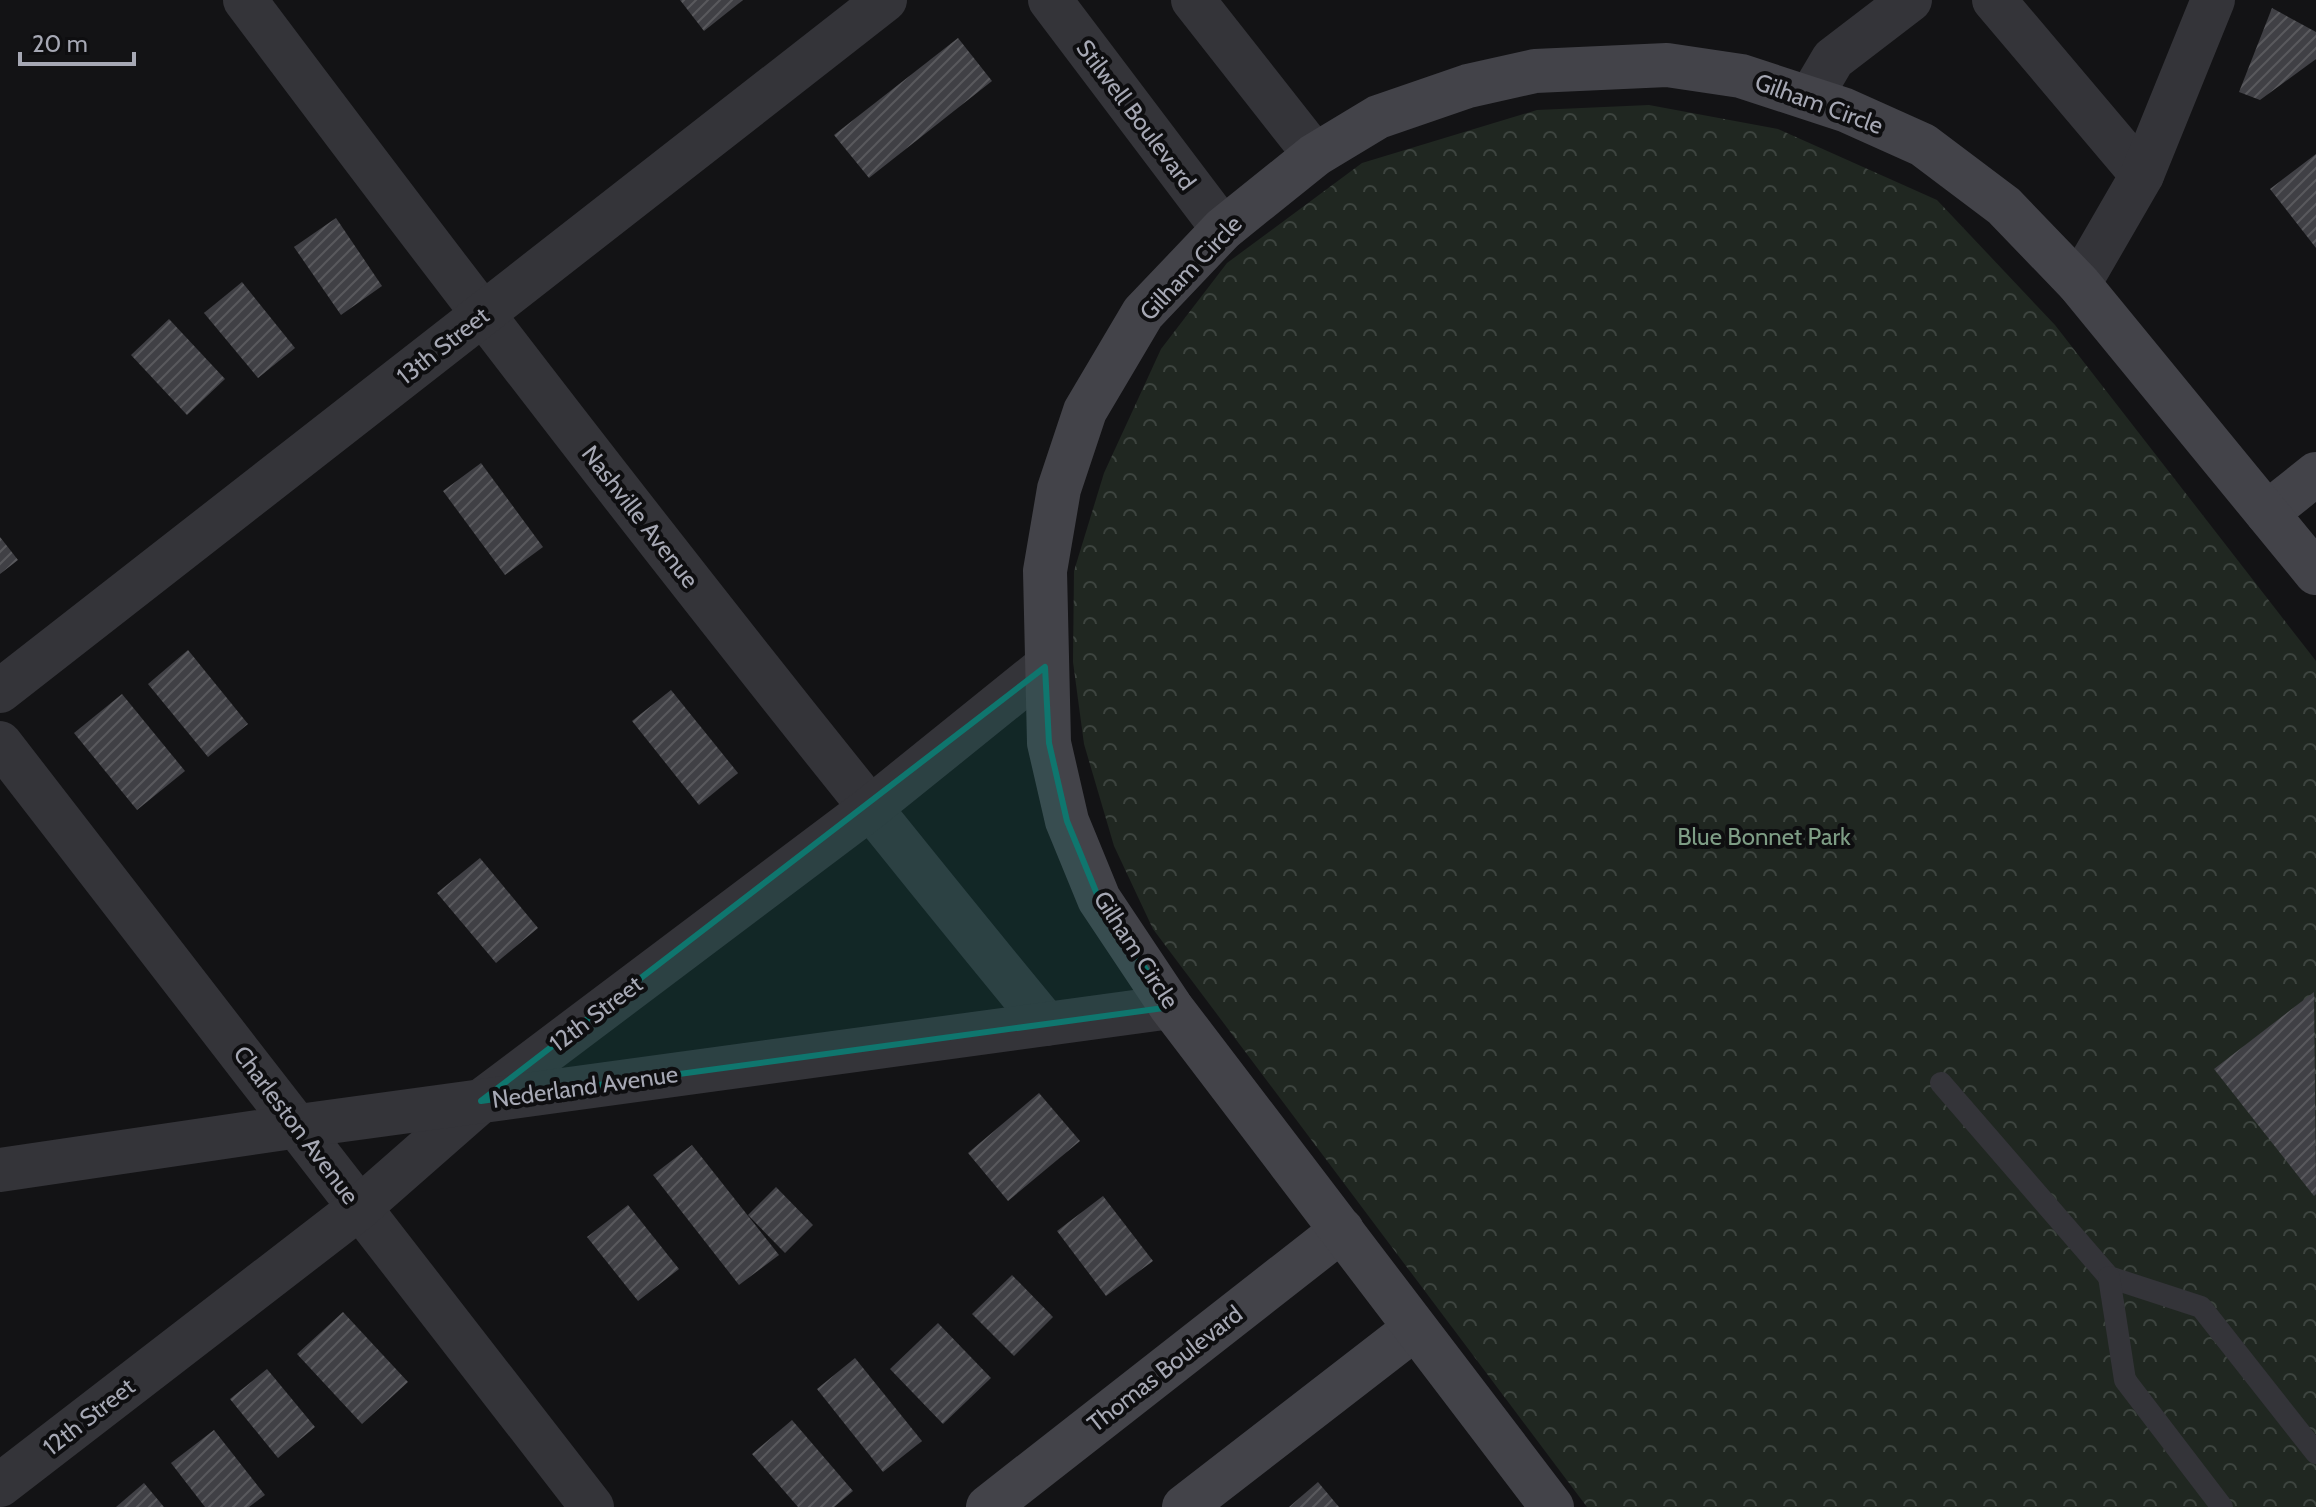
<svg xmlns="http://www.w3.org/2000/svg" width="2316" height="1507" font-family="Cabin,sans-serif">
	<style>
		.park { fill: url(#park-crowns) }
		.building { fill: url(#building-hatch) }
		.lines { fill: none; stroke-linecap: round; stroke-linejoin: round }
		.service { stroke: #343439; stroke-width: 22 }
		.minor { stroke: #343439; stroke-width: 44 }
		.tertiary { stroke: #343439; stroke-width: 44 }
		.secondary { stroke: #434349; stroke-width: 44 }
		.marked { fill: #0f766e; fill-opacity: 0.2; stroke: #0f766e; stroke-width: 6; stroke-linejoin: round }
		.labels { text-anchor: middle; stroke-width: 8; stroke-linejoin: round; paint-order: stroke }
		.street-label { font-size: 24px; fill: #a6a8b4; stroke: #0e0e10 }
		.park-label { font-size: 24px; fill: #7e9d85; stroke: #0e0e10 }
	</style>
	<defs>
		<pattern id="park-crowns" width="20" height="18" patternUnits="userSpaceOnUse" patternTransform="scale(2)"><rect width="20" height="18" fill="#202721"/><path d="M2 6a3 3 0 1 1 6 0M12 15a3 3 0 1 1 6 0" fill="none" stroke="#3d443f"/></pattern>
		<pattern id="building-hatch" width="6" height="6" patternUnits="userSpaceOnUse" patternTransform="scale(2)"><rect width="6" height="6" fill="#404045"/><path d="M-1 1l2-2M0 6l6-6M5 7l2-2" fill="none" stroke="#59595d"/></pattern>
	</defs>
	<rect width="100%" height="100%" fill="#131315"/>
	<polygon class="park" points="1649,105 1778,129 1937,200 2055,325 2316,661 2316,1507 1587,1507 1153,929 1114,846 1084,744 1073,662 1074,571 1104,473 1161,349 1227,263 1362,163 1537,110"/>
	<g class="building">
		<polygon points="680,0 743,0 704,31"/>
		<polygon points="2272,8 2316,32 2316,59 2260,100 2239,92"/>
		<polygon points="958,38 992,81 869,178 834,135"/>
		<polygon points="2316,154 2316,248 2270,189"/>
		<polygon points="336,218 382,286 341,315 294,247"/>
		<polygon points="242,282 295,348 258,378 204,313"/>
		<polygon points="169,319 225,379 187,415 131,355"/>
		<polygon points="481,463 543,547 505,575 443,491"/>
		<polygon points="0,537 18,560 0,574"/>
		<polygon points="188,650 248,724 208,757 148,684"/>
		<polygon points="671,690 738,773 699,805 632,721"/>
		<polygon points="122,694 185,771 137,810 74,733"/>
		<polygon points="480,858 538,928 496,963 437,893"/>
		<polygon points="2314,992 2316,1194 2314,1196 2214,1069"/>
		<polygon points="1039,1093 1080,1141 1008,1201 968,1153"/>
		<polygon points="692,1145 779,1255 739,1285 653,1175"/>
		<polygon points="776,1187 813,1225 785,1253 748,1215"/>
		<polygon points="1103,1196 1153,1261 1106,1296 1057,1231"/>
		<polygon points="628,1205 679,1269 638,1301 587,1237"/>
		<polygon points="1012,1275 1053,1317 1014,1356 972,1314"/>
		<polygon points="343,1312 408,1382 362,1424 297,1354"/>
		<polygon points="938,1323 991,1378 943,1424 890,1369"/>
		<polygon points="855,1358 922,1441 883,1472 817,1389"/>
		<polygon points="267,1369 315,1427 278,1458 230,1399"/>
		<polygon points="792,1420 853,1491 834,1507 798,1507 752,1454"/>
		<polygon points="214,1430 265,1495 249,1507 205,1507 171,1463"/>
		<polygon points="1318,1482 1339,1507 1289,1507"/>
		<polygon points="144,1483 164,1507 116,1507"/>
	</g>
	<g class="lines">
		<g class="service">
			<polyline points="1941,1083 2109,1277 2201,1307 2316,1453"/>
			<polyline points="2109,1277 2125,1380 2222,1507"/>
		</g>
		<g class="minor">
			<path d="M245,0C505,347 771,690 1046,1024"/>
			<polyline points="1994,0 2142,175"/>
			<polyline points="1810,98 1833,59 1910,0"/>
			<polyline points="0,691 885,0"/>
			<path d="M0,743C198,997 393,1254 592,1507"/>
			<polyline points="0,1485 358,1209 481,1101 869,809 1045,667"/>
		</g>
		<g class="tertiary">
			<polyline points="1050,0 1223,229"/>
			<polyline points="1193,0 1315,155"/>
			<polyline points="2079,284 2142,175 2213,0"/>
			<polyline points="0,1170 299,1126 1171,1007"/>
		</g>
		<g class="secondary">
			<polyline points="2267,513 2316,474"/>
			<polyline points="988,1507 1342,1230"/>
			<polyline points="1184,1507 1414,1329"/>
			<polyline points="1552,1507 1171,1007 1099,899 1067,821 1049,743 1045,571 1059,489 1085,411 1143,313 1223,229 1315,155 1378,117 1468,86 1535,71 1667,65 1741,76 1845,110 1923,145 2004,206 2079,284 2316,573"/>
		</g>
	</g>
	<path class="marked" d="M1045,667L1049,743L1067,821L1099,899L1171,1007L481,1101Z"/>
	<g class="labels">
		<g class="street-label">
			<text transform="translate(1819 104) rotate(20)" y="8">Gilham Circle</text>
			<text transform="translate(1136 115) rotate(53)" y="8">Stilwell Boulevard</text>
			<text transform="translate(1191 268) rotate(-46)" y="8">Gilham Circle</text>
			<text transform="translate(443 346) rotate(-38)" y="8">13th Street</text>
			<text transform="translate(640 517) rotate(52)" y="8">Nashville Avenue</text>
			<text transform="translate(1136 950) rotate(57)" y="8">Gilham Circle</text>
			<text transform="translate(596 1014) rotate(-37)" y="8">12th Street</text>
			<text transform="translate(585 1087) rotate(-8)" y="8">Nederland Avenue</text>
			<text transform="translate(296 1125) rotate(53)" y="8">Charleston Avenue</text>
			<text transform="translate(1165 1369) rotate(-38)" y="8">Thomas Boulevard</text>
			<text transform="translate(89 1417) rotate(-38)" y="8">12th Street</text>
		</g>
		<g class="park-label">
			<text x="1764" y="845">Blue Bonnet Park</text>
		</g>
	</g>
	<path d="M20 52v12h114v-12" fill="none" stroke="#a6a8b4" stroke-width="4"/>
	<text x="32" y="52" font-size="24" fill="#a6a8b4" stroke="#0e0e10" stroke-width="6" paint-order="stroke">20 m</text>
</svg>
